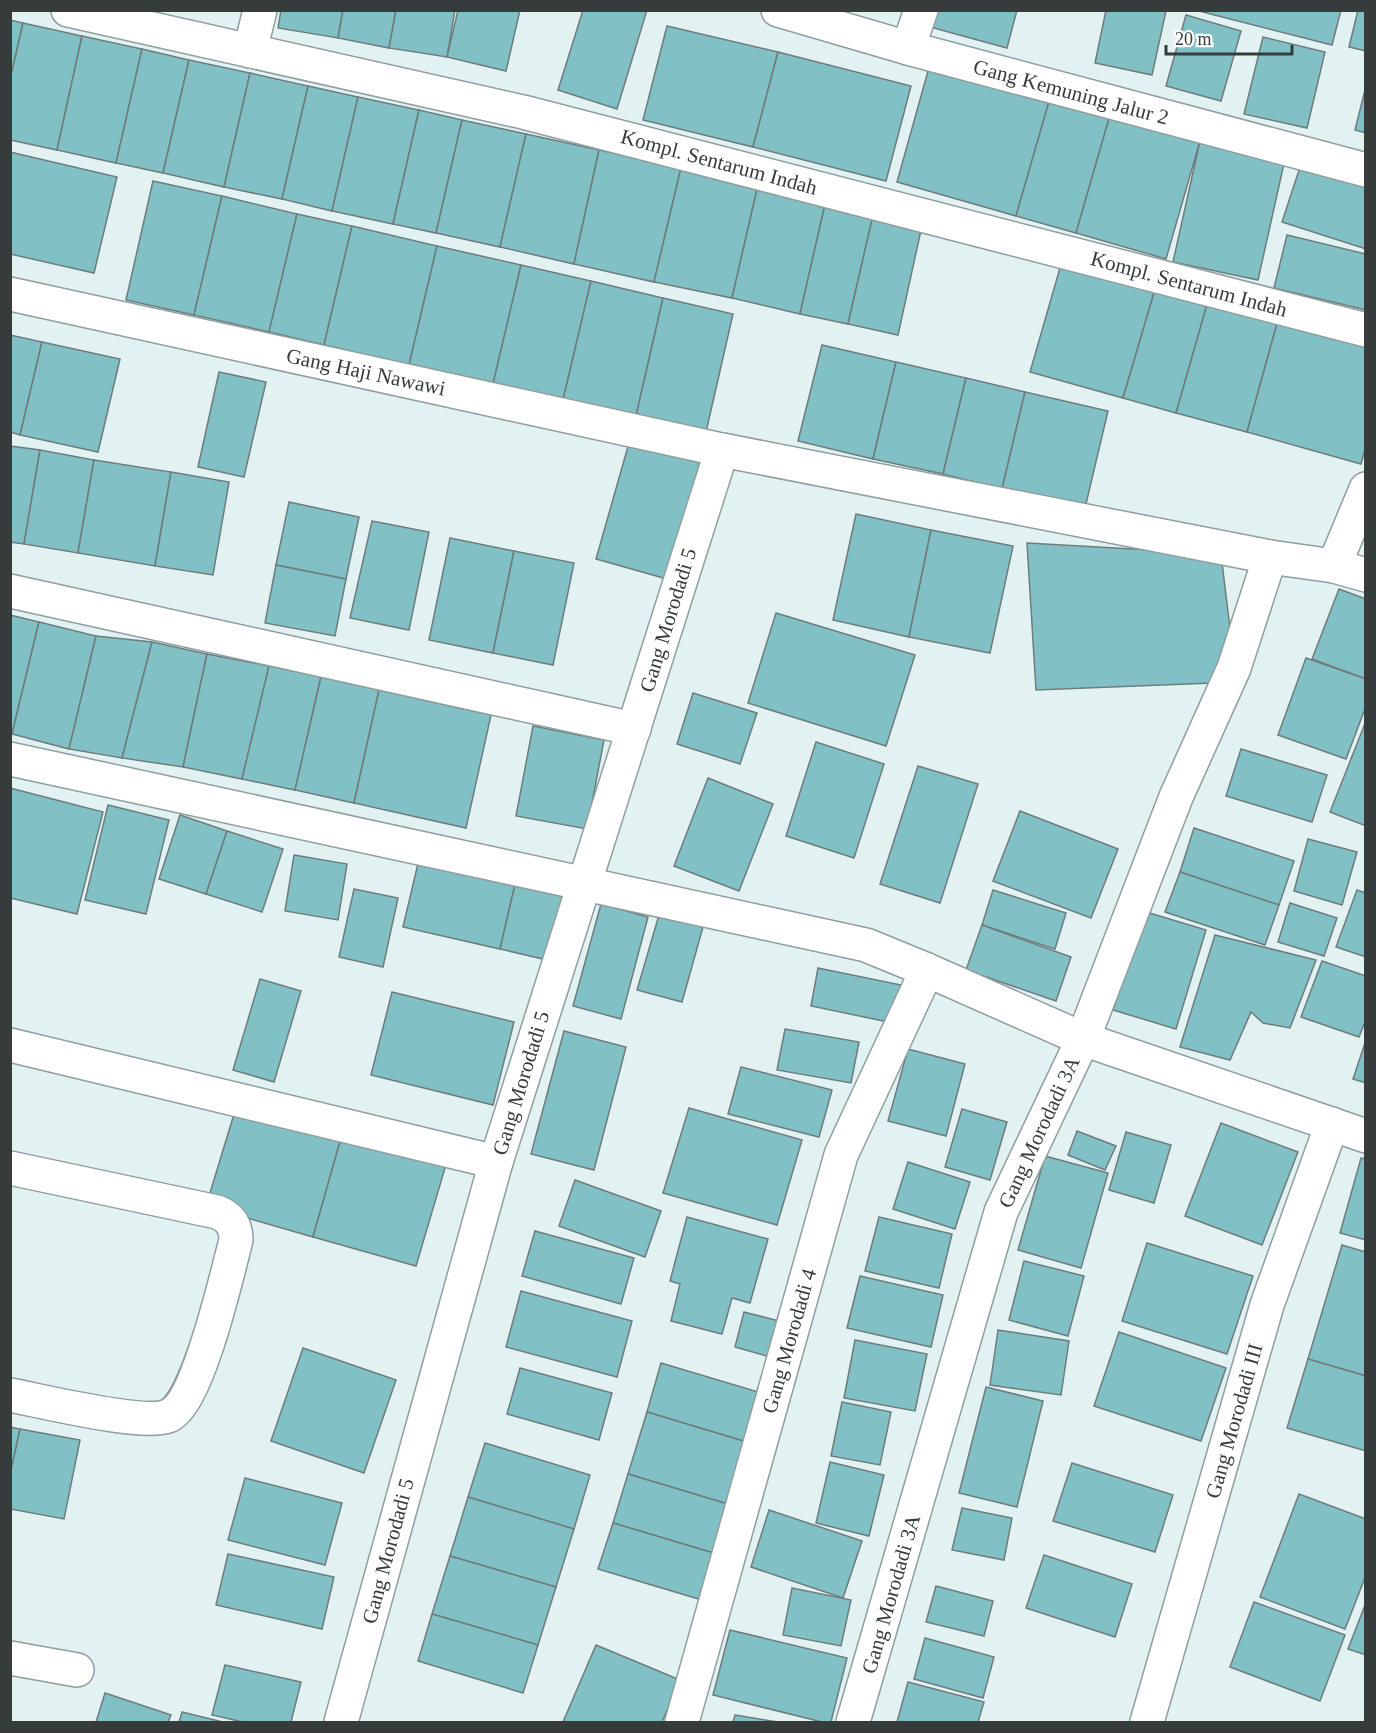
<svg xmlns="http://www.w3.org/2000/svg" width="1376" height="1733" font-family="'Times New Roman',serif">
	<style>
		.building { fill: #81c1c5; stroke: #6e7c7d; stroke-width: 1.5 }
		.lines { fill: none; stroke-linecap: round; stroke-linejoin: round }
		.minor-casing { stroke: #8f9e9f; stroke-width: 36 }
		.minor { stroke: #fff; stroke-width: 33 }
		.labels { text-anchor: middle; stroke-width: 6; stroke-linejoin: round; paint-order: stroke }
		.street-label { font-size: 21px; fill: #363c3c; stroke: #fff }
	</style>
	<rect width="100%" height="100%" fill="#e2f2f3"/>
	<g class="building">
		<polygon points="281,10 343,10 338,38 278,28"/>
		<polygon points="343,10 396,10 389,48 338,38"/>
		<polygon points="396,10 455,10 447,57 389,48"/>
		<polygon points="458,10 520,10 506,71 447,57"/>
		<polygon points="583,10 647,10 617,109 558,90"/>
		<polygon points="934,10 1017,10 1007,48 930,27"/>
		<polygon points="1106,10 1166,11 1152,75 1095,63"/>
		<polygon points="1195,10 1341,10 1332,45"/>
		<polygon points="1358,10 1366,10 1366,51 1349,47"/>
		<polygon points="1186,15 1241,31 1221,101 1166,86"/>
		<polygon points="10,20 23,23 10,80"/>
		<polygon points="23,23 82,36 57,150 10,140 10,80"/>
		<polygon points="667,26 778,52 753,147 643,120"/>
		<polygon points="82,36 142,49 116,163 57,150"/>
		<polygon points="1263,37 1325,52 1307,128 1244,114"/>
		<polygon points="142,49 189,60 163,173 116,163"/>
		<polygon points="778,52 911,86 886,181 753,147"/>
		<polygon points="189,60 250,73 224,187 163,173"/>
		<polygon points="930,64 1050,98 1016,216 897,182"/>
		<polygon points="250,73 308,86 282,199 224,187"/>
		<polygon points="308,86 358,97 332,211 282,199"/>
		<polygon points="1366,86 1366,133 1355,130"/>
		<polygon points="358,97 419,110 393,224 332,211"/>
		<polygon points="1050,98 1110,115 1076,233 1016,216"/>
		<polygon points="419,110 462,120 436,233 393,224"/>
		<polygon points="1110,115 1200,141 1166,259 1076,233"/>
		<polygon points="462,120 526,134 500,247 436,233"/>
		<polygon points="526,134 599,150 574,264 500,247"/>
		<polygon points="1200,141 1285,159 1258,280 1173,262"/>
		<polygon points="599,150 681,168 654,282 574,264"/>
		<polygon points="10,152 117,177 94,273 10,254"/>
		<polygon points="1302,161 1366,181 1366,249 1282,222"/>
		<polygon points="681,168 758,185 732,298 654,282"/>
		<polygon points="153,181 222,196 194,315 126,300"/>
		<polygon points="758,185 826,200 800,314 732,298"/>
		<polygon points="222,196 297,214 269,332 194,315"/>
		<polygon points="826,200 874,211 848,324 800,314"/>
		<polygon points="874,211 923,221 898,335 848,324"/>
		<polygon points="297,214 352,226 324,345 269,332"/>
		<polygon points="352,226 437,246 409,365 324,345"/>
		<polygon points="1287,235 1366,254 1366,310 1274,288"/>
		<polygon points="437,246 521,265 493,384 409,365"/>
		<polygon points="1062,261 1156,286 1123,398 1030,372"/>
		<polygon points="521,265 591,281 563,400 493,384"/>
		<polygon points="591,281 663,298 636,416 563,400"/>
		<polygon points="1156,286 1208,301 1176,413 1123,398"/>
		<polygon points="663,298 733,314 706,432 636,416"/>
		<polygon points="1208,301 1278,320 1247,432 1176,413"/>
		<polygon points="1278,320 1366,344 1366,446 1361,464 1247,432"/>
		<polygon points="10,335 42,342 20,435 10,432"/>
		<polygon points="42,342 120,359 98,452 20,435"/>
		<polygon points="822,345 896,362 873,459 798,441"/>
		<polygon points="896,362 966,378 943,474 873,459"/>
		<polygon points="219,372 266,382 244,477 198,467"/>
		<polygon points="966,378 1025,392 1002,489 943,474"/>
		<polygon points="1025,392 1108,411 1085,508 1002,489"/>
		<polygon points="629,443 700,463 667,579 596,559"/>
		<polygon points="10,446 40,450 24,544 10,542"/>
		<polygon points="40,450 94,460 78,553 24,544"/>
		<polygon points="94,460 171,472 155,566 78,553"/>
		<polygon points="171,472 229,482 213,575 155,566"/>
		<polygon points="289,502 359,517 346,579 276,565"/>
		<polygon points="856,514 931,530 909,637 833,620"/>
		<polygon points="372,521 429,532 409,630 350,618"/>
		<polygon points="931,530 1013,546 990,653 909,637"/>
		<polygon points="450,538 514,551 493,653 429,640"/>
		<polygon points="1027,543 1221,554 1230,629 1212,683 1036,690"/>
		<polygon points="514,551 574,563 553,665 493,653"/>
		<polygon points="276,565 346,579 335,636 265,623"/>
		<polygon points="1339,589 1366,599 1366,679 1312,659"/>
		<polygon points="776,613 915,655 886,746 748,703"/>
		<polygon points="10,615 39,622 12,734 10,734"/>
		<polygon points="39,622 96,636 69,749 12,734"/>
		<polygon points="96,636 152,642 122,758 69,749"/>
		<polygon points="152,642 207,654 183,767 122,758"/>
		<polygon points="207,654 269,666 242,779 183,767"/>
		<polygon points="1306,658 1366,679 1366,706 1346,759 1278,735"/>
		<polygon points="269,666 321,677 295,790 242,779"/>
		<polygon points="321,677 379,690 354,803 295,790"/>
		<polygon points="379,690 491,715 466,828 354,803"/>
		<polygon points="693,693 757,713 740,764 677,744"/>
		<polygon points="1366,721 1366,826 1330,812"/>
		<polygon points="533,726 604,740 587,829 516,816"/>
		<polygon points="816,742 884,764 854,858 786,836"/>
		<polygon points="1241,749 1327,775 1312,822 1226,796"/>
		<polygon points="918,766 978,784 940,903 880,884"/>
		<polygon points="708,778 773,804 739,891 674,866"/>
		<polygon points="10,788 103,812 77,914 10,898"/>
		<polygon points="108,805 169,820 146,914 85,900"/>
		<polygon points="1020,811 1118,849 1091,918 993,881"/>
		<polygon points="180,815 227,831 206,894 159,879"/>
		<polygon points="1194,828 1294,861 1279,905 1180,872"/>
		<polygon points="227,831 283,849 262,912 206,894"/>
		<polygon points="1308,839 1357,852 1342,905 1294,891"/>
		<polygon points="294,855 347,864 338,920 285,911"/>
		<polygon points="420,855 517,876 500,949 403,927"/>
		<polygon points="1180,872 1279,905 1265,945 1165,912"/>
		<polygon points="517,876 573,889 556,962 500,949"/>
		<polygon points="354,889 398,898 383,967 339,957"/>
		<polygon points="993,890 1066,913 1055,949 982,925"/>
		<polygon points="1357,890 1366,893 1366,957 1336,947"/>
		<polygon points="1290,903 1337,918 1324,956 1278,942"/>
		<polygon points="601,904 648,917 621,1019 573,1006"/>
		<polygon points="1143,911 1206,930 1176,1029 1113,1010"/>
		<polygon points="659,915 703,927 682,1002 637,990"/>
		<polygon points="982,925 1071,957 1056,1001 966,970"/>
		<polygon points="1215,935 1316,960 1290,1028 1263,1023 1251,1012 1230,1060 1180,1047"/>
		<polygon points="1322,961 1366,976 1366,1019 1359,1037 1301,1017"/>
		<polygon points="818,968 906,986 898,1024 811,1006"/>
		<polygon points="260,979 301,991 274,1082 233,1070"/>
		<polygon points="392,992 514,1022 493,1105 371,1075"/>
		<polygon points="785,1029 859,1042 851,1083 777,1070"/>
		<polygon points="564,1031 626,1047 594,1170 531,1154"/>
		<polygon points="1366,1040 1366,1083 1353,1079"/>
		<polygon points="908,1049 965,1064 946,1136 888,1121"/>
		<polygon points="741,1067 832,1090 819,1137 728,1114"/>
		<polygon points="238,1101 343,1131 313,1237 206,1206"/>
		<polygon points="689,1108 802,1140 777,1225 663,1193"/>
		<polygon points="962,1109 1007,1122 990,1180 945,1167"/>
		<polygon points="1221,1123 1298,1152 1262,1245 1185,1216"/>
		<polygon points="343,1131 447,1161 416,1266 313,1237"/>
		<polygon points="1077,1131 1116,1146 1105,1170 1068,1155"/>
		<polygon points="1126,1132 1171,1145 1154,1203 1109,1190"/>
		<polygon points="1045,1156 1108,1173 1081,1268 1018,1250"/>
		<polygon points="1361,1158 1366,1159 1366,1240 1340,1233"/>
		<polygon points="908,1162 970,1182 955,1229 893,1209"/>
		<polygon points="575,1180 661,1211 645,1257 559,1226"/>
		<polygon points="687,1217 768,1239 750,1303 732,1298 722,1334 671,1321 680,1284 670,1281"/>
		<polygon points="879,1217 952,1234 939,1288 865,1271"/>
		<polygon points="535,1231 634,1258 621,1304 522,1276"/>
		<polygon points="1147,1243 1253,1276 1227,1354 1122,1321"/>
		<polygon points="1342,1245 1366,1252 1366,1376 1308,1359"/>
		<polygon points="1024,1261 1084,1276 1068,1336 1009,1320"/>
		<polygon points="860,1276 943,1295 931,1347 847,1328"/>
		<polygon points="521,1291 632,1321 617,1377 506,1347"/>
		<polygon points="744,1312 779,1321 770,1357 735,1347"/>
		<polygon points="998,1330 1069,1341 1061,1395 990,1385"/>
		<polygon points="1119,1332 1226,1368 1201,1441 1094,1406"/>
		<polygon points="855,1340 927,1354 915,1411 844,1398"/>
		<polygon points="303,1348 396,1380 364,1473 271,1441"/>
		<polygon points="1308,1359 1366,1376 1366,1451 1287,1428"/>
		<polygon points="661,1363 765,1394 750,1443 647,1412"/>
		<polygon points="520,1368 612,1393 599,1440 507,1414"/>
		<polygon points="986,1387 1043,1401 1017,1507 959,1493"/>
		<polygon points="842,1402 891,1412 880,1465 831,1456"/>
		<polygon points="647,1412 750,1443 731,1505 628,1474"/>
		<polygon points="10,1427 20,1429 10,1475"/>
		<polygon points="20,1429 80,1440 64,1519 10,1509 10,1475"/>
		<polygon points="485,1443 590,1475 574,1529 468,1497"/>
		<polygon points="830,1462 884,1475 869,1536 816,1523"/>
		<polygon points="1072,1463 1173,1495 1155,1552 1053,1521"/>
		<polygon points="628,1474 731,1505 717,1554 613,1523"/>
		<polygon points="245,1478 342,1503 325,1565 228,1540"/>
		<polygon points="1299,1494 1366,1519 1366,1575 1345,1629 1260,1597"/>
		<polygon points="468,1497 574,1529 556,1587 450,1556"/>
		<polygon points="962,1508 1012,1518 1004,1560 952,1550"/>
		<polygon points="769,1510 862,1541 843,1598 751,1567"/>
		<polygon points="613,1523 717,1554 702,1600 598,1569"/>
		<polygon points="228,1554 334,1577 322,1629 216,1605"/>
		<polygon points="1044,1555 1132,1584 1115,1637 1026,1608"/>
		<polygon points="450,1556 556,1587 538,1645 432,1614"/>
		<polygon points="936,1586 993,1601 984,1636 926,1622"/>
		<polygon points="792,1588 851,1600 841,1646 783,1635"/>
		<polygon points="1254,1602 1345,1635 1320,1701 1230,1667"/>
		<polygon points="1365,1605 1366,1605 1366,1655 1348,1649"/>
		<polygon points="432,1614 538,1645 523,1693 418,1661"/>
		<polygon points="730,1630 847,1658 831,1722 822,1722 713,1695"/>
		<polygon points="925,1638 994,1657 983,1698 914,1679"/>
		<polygon points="596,1645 680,1680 662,1722 563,1722"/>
		<polygon points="225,1665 301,1682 291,1722 243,1722 212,1715"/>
		<polygon points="908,1682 984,1702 978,1722 897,1722"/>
		<polygon points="105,1693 171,1715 168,1722 96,1722"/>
		<polygon points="182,1712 223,1722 179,1722"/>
		<polygon points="735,1715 778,1722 733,1722"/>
	</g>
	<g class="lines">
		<defs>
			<g id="minor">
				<polyline points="68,10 523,112 1366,330"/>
				<polyline points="778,10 908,48 1366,170"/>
				<polyline points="908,48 921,10"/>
				<polyline points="250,51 260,10"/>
				<polyline points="10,294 722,450 1270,557 1334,566 1366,489"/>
				<polyline points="1334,566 1366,575"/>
				<polyline points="10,591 634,729"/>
				<polyline points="10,759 866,945 927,970 1083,1039 1366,1136"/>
				<polyline points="10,1045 496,1162"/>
				<path d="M10,1168L217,1212C230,1217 236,1226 236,1240C227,1274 198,1404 168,1416C143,1426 42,1401 10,1395"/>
				<polyline points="10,1658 77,1670"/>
				<polyline points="341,1722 496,1162 722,450"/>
				<polyline points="682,1722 841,1155 927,970"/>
				<polyline points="853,1722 1001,1212 1083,1039 1176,797 1234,668 1270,557"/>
				<polyline points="1147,1722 1267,1305 1332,1124"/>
			</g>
		</defs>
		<use href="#minor" class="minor-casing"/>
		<use href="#minor" class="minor"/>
	</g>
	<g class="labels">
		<g class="street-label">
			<text transform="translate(1071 92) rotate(15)" y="7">Gang Kemuning Jalur 2</text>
			<text transform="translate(719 162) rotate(15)" y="7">Kompl. Sentarum Indah</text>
			<text transform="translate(1189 284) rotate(15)" y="7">Kompl. Sentarum Indah</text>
			<text transform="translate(366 372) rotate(12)" y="7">Gang Haji Nawawi</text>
			<text transform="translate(668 620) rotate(-73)" y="7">Gang Morodadi 5</text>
			<text transform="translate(521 1083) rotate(-73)" y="7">Gang Morodadi 5</text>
			<text transform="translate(1039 1132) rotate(-65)" y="7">Gang Morodadi 3A</text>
			<text transform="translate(789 1341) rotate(-74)" y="7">Gang Morodadi 4</text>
			<text transform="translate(1234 1421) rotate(-74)" y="7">Gang Morodadi III</text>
			<text transform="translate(388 1551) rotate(-75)" y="7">Gang Morodadi 5</text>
			<text transform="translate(891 1594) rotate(-74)" y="7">Gang Morodadi 3A</text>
		</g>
	</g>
	<rect width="1376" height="1733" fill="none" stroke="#363c3c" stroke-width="24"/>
	<path d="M1166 45v9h126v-9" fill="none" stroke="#363c3c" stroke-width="3"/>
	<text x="1175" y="45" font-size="18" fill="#363c3c" stroke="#ffffff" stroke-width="4.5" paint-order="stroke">20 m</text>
</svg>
